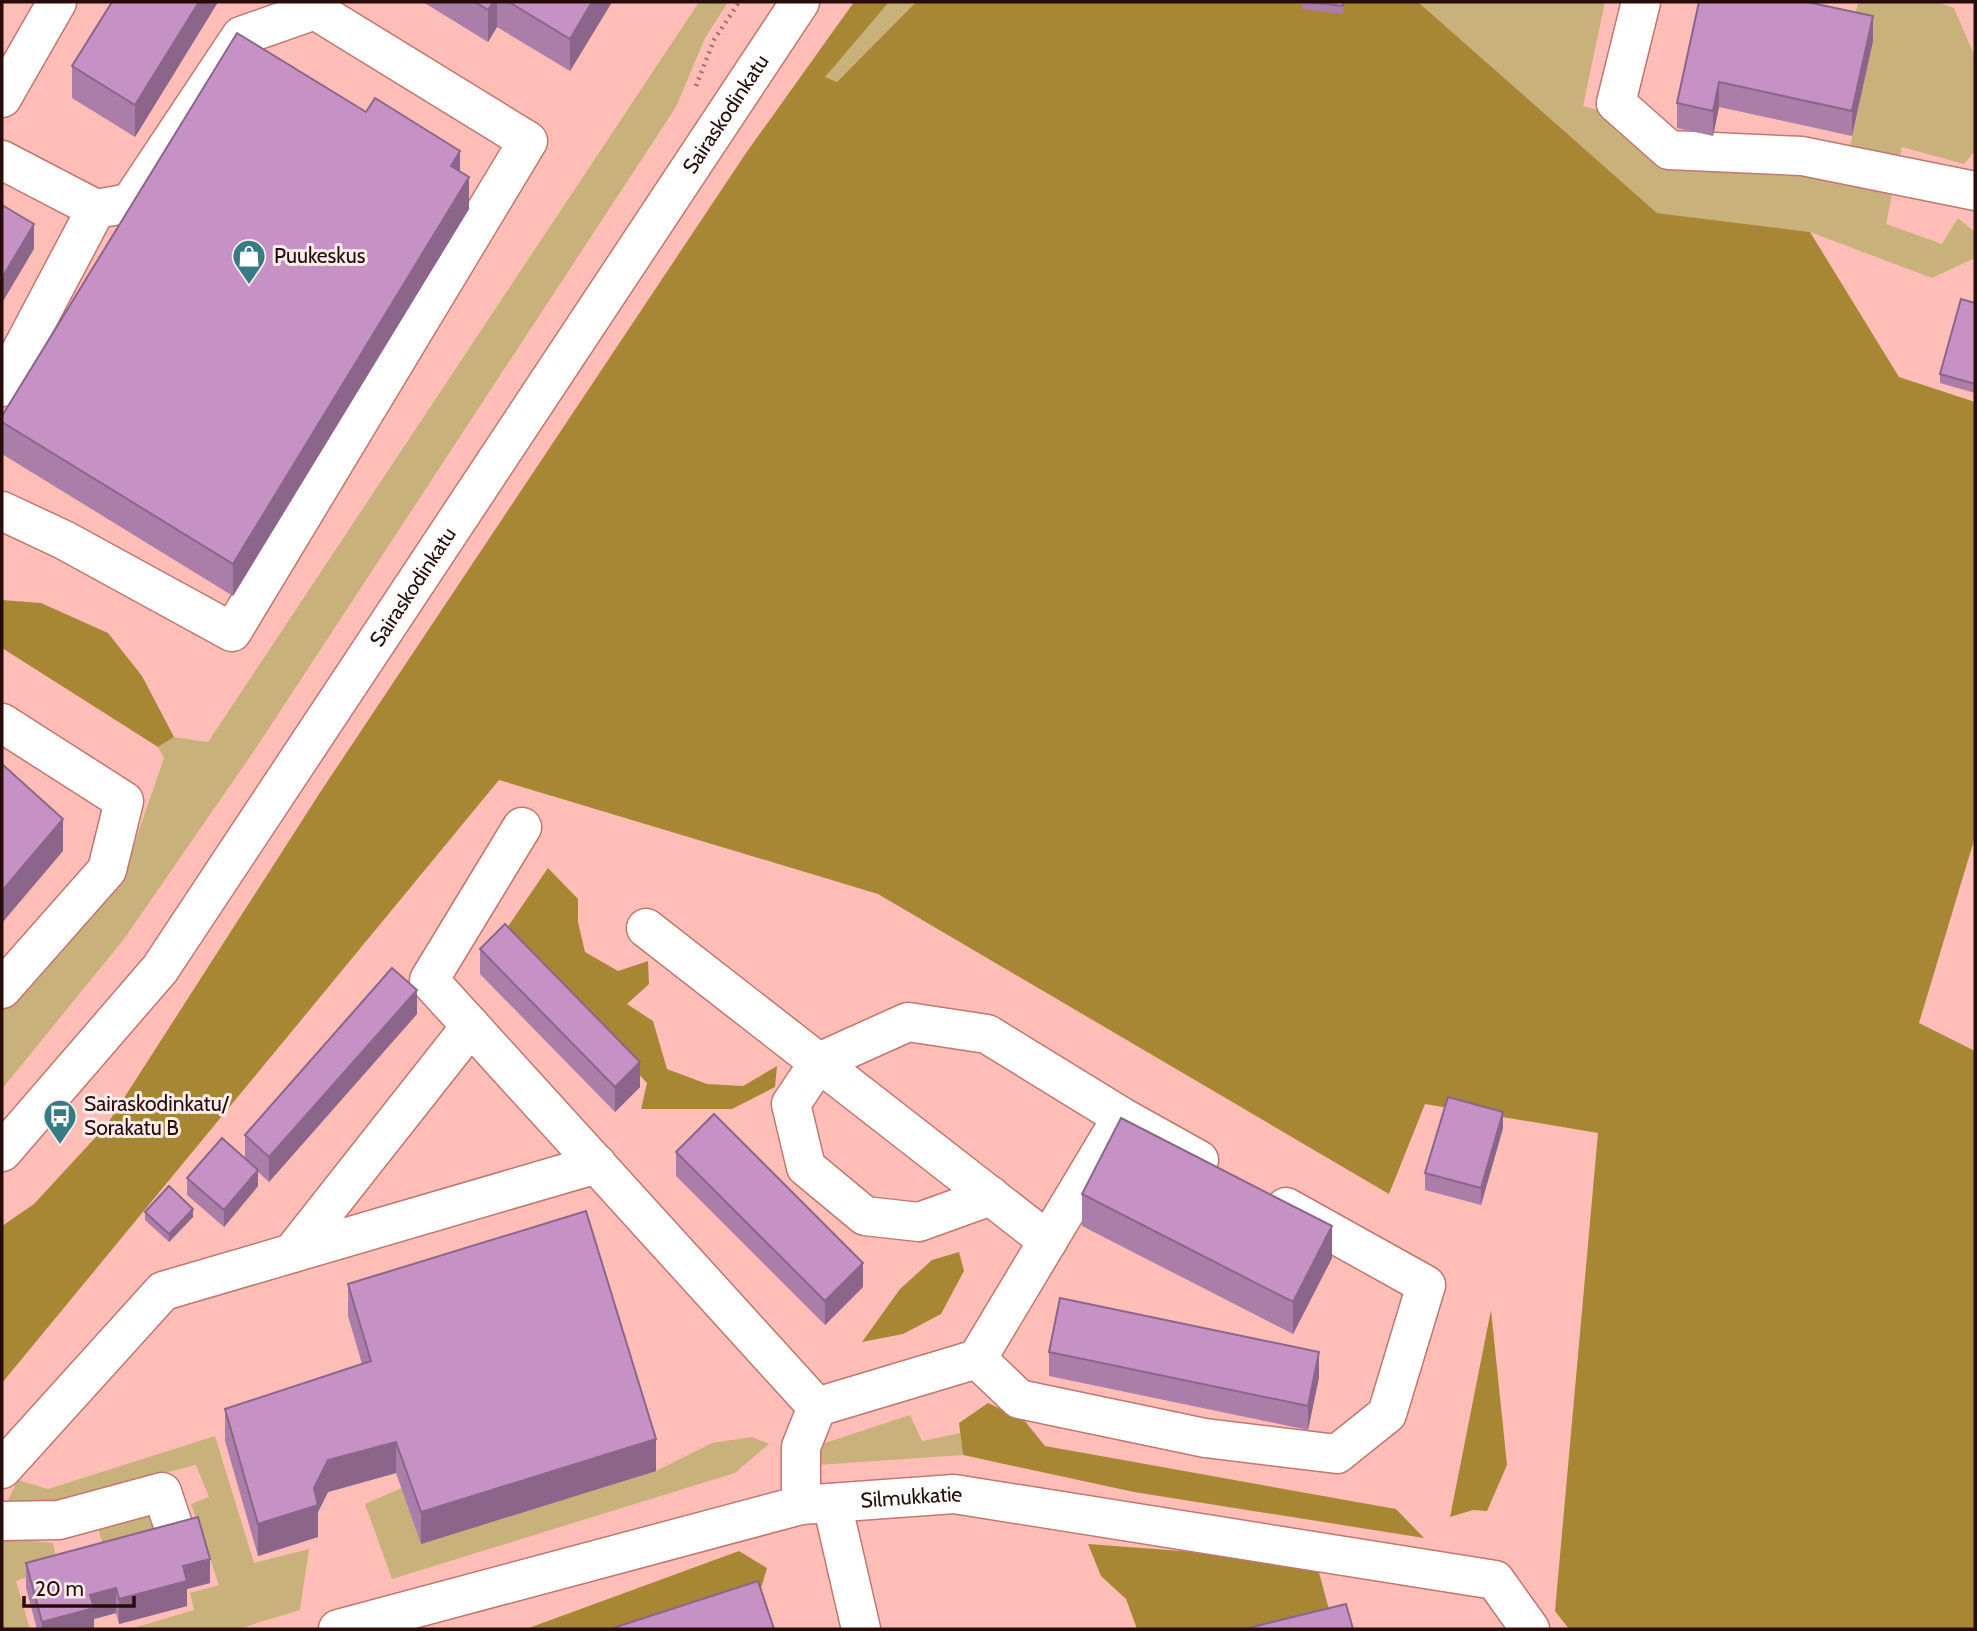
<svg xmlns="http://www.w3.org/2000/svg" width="1977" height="1631" font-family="Cabin,sans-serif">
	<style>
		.green { fill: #c9b17b }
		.forest { fill: #a88734 }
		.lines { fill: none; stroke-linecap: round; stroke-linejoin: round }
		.minor-casing { stroke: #c0776f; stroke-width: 41 }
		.major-casing { stroke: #c0776f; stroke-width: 41 }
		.path { stroke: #a0706b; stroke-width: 4.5; stroke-dasharray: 2 5; stroke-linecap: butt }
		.minor { stroke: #fff; stroke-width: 38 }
		.major { stroke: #fff; stroke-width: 38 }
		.wall { fill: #aa7ea9 }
		.shaded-wall { fill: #8b668a }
		.building { fill: #c692c5; stroke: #8b668a; stroke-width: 2 }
		.labels { text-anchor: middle; stroke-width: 6; stroke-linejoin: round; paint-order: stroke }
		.street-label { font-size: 21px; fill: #270c0a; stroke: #feedeb }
		.poi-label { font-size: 21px; fill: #270c0a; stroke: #feedeb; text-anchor: start }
	</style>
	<rect width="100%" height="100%" fill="#febeb7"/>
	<g class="green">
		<polygon points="699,2 728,2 705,38 676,107 256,748 124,939 2,1089 2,1011 65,931 129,859 164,758 158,747 174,737 208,742"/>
		<polygon points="889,2 916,2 837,82 824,77"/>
		<polygon points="1418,2 1605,2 1583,106 1612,114 1623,135 1664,158 1844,174 1873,41 1851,36 1858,2 1937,2 1954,8 1975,57 1975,151 1964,164 1902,147 1886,224 1942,244 1958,218 1975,232 1975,258 1932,278 1810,232 1657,213"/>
		<polygon points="910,1415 922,1441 960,1433 963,1455 818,1465 813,1447"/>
		<polygon points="215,1436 254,1563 309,1549 300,1610 238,1629 130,1629 194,1610 190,1593 219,1585 191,1504 209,1497 196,1465 29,1507 7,1502 18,1480 48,1489"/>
		<polygon points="752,1437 769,1444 735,1473 392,1579 365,1504 402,1488 421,1544 656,1471 712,1443"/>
		<polygon points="147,1511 165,1545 107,1561 97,1524"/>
		<polygon points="2,1538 53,1543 58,1566 16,1581 30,1629 2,1629"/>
	</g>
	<g class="forest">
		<polygon points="854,2 889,2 825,77 837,82 916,2 1418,2 1657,213 1810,232 1899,377 1975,402 1975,837 1919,1023 1975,1051 1975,1629 1569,1629 1555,1611 1598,1133 1425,1104 1389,1194 878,894 499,780 2,1383 2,1226 34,1204 106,1126 321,791 746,153"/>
		<polygon points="2,600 41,603 108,633 142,676 174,737 158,747 2,648"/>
		<polygon points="548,868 578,899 578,922 585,952 618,971 648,961 649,984 627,1004 653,1021 667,1069 707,1084 743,1086 777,1066 775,1087 732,1109 641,1109 647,1083 505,931"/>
		<polygon points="959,1252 964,1271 941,1314 903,1334 862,1342 900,1289 932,1260"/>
		<polygon points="1491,1310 1507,1465 1487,1511 1473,1510 1450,1517"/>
		<polygon points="988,1403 1024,1420 1045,1446 1396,1509 1424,1538 1134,1492 963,1455 959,1423"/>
		<polygon points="1088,1544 1275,1558 1317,1565 1331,1617 1323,1629 1137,1629 1126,1599 1101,1576"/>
		<polygon points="739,1551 767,1568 757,1602 658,1629 526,1629"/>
	</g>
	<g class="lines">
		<defs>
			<g id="minor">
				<polyline points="1641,2 1616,103 1669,150 1802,156 1975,191"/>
				<polyline points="2,98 57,2"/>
				<polyline points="2,160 96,209 130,203 241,36 315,10 528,141 232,632 64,540 2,511"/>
				<polyline points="2,387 96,209"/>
				<polyline points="2,723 124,801 107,870 2,989"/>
				<polyline points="522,827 429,980 817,1407"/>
				<polyline points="646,928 1048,1241"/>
				<polyline points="991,1196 919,1222 865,1216 806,1167 791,1104 819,1062 908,1022 987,1034 1122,1117 1199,1160"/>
				<polyline points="292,1253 471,1026"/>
				<polyline points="977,1359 1019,1399 1205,1438 1337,1454 1387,1414 1426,1285 1286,1207"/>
				<polyline points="2,1469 163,1291 597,1164"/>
				<polyline points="832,1503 861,1629"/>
				<polyline points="801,1505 801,1447 817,1407 977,1359 1122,1117"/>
				<polyline points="2,1521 59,1520 162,1492 175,1531"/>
				<path id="s1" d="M338,1629L801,1505L954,1494L1495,1580L1530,1629"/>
			</g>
			<g id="major">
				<path id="s2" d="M2,1152L160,969L800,2"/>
			</g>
		</defs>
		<use href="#minor" class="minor-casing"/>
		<use href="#major" class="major-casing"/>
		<polyline class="path" points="696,86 714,40 739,2"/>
		<use href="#minor" class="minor"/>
		<use href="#major" class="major"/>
	</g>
	<g class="wall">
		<polygon points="112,2 218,2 135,137 72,98 72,66"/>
		<polygon points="423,2 612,2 570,71 497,27 488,42"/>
		<polygon points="1302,2 1344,2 1343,14 1302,9"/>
		<polygon points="1699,2 1873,41 1852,136 1719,107 1713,136 1677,128 1677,103"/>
		<polygon points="460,172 469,209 233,596 2,454 2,416"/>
		<polygon points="1975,303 1975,393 1940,383 1940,374"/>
		<polygon points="480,949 640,1087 615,1112 480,974"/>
		<polygon points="417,1014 269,1182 258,1172 258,1186 224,1227 187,1195 187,1178 245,1158 245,1135"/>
		<polygon points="1503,1128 1481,1205 1425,1190 1425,1173"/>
		<polygon points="676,1152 863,1287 825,1325 676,1176"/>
		<polygon points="1082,1194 1332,1258 1293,1334 1082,1226"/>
		<polygon points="145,1212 193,1217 169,1242 145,1220"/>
		<polygon points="348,1284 656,1471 421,1544 396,1473 328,1492 318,1512 318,1537 258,1556 225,1441 225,1409 362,1364 348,1316"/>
		<polygon points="1049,1352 1319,1377 1308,1430 1049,1376"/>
		<polygon points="26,1563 210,1583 187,1589 187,1606 119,1624 116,1613 94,1619 94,1629 37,1629 26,1588"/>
	</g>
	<g class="shaded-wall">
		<polygon points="199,2 218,2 135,137 135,105"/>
		<polygon points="493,2 497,2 497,27 488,42 488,10"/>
		<polygon points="592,2 612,2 570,71 570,39"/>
		<polygon points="1873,16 1873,41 1852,136 1852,111"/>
		<polygon points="1719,82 1719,107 1713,136 1713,111"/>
		<polygon points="460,151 460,183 451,166"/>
		<polygon points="469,177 469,209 233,596 233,564"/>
		<polygon points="34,224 34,249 2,303 2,278"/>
		<polygon points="63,819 63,851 2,923 2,891"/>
		<polygon points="417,990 417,1014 269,1182 269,1157"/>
		<polygon points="640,1062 640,1087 615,1112 615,1087"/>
		<polygon points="1503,1112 1503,1128 1481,1205 1481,1188"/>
		<polygon points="258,1170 258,1186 224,1227 224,1210"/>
		<polygon points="193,1209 193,1217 169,1242 169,1234"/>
		<polygon points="1332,1226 1332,1258 1293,1334 1293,1302"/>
		<polygon points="863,1263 863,1287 825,1325 825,1301"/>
		<polygon points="1319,1352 1319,1377 1308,1430 1308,1406"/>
		<polygon points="656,1439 656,1471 421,1544 421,1512"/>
		<polygon points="396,1442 396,1473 328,1492 318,1512 318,1537 258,1556 258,1524 314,1488 328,1460"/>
		<polygon points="210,1559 210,1583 187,1589 187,1606 119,1624 119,1599 183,1566"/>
		<polygon points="116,1588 116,1613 94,1619 94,1629 42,1629 42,1622 90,1595"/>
	</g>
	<g class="building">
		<polygon points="112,2 199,2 135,105 72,66"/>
		<polygon points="475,2 493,2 488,10"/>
		<polygon points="509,2 592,2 570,39"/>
		<polygon points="1308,2 1343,2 1343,6"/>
		<polygon points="1699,2 1807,2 1873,16 1852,111 1719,82 1713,111 1677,103"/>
		<polygon points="237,33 366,112 375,98 460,151 451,166 469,177 233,564 2,422 2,416"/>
		<polygon points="2,205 34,224 2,278"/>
		<polygon points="1961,299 1975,303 1975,384 1940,374"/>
		<polygon points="2,764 63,819 2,891"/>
		<polygon points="505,924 640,1062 615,1087 480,949"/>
		<polygon points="392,968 417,990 269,1157 245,1135"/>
		<polygon points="1448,1097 1503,1112 1481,1188 1425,1173"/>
		<polygon points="714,1114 863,1263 825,1301 676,1152"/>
		<polygon points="1121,1118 1332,1226 1293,1302 1082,1194"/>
		<polygon points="222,1138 258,1170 224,1210 187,1178"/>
		<polygon points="169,1186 193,1209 169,1234 145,1212"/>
		<polygon points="586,1211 656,1439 421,1512 396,1442 328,1460 314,1488 318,1505 258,1524 225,1409 371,1361 348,1284"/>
		<polygon points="1060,1298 1319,1352 1308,1406 1049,1352"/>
		<polygon points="198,1517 210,1559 183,1566 187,1581 119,1599 116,1588 90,1595 94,1608 42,1622 26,1563"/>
		<polygon points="758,1581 774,1629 610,1629"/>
		<polygon points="1346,1604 1353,1629 1244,1629"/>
	</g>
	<defs>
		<symbol id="shop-pin" viewBox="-11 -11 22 30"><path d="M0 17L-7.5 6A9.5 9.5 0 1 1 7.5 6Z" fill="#357c86" stroke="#feedeb"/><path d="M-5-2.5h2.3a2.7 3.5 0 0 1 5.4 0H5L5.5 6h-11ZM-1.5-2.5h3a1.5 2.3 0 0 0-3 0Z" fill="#fff"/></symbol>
		<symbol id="bus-pin" viewBox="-11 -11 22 30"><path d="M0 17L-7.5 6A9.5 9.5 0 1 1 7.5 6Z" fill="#357c86" stroke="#feedeb"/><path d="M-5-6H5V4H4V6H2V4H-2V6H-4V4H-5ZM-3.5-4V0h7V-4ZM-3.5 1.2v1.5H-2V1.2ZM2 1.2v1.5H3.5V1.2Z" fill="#fff"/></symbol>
	</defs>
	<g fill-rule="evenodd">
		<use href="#shop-pin" x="230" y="237" width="38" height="52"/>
		<use href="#bus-pin" x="41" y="1097" width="38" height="52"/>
	</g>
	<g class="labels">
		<g class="street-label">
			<text dy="7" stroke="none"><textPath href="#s2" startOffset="1267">Sairaskodinkatu</textPath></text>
			<text dy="7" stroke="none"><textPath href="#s2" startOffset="700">Sairaskodinkatu</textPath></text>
			<text dy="7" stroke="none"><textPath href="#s1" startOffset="590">Silmukkatie</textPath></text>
		</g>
		<g class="poi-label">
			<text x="274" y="263">Puukeskus</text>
			<text x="84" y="1111">Sairaskodinkatu/<tspan x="84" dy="24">Sorakatu B</tspan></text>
		</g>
	</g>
	<rect width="1977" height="1631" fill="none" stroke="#270c0a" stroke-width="7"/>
	<path d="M24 1596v10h110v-10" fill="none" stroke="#270c0a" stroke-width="3.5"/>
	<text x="35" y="1596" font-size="21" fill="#270c0a" stroke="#feedeb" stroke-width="5" paint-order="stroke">20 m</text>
</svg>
